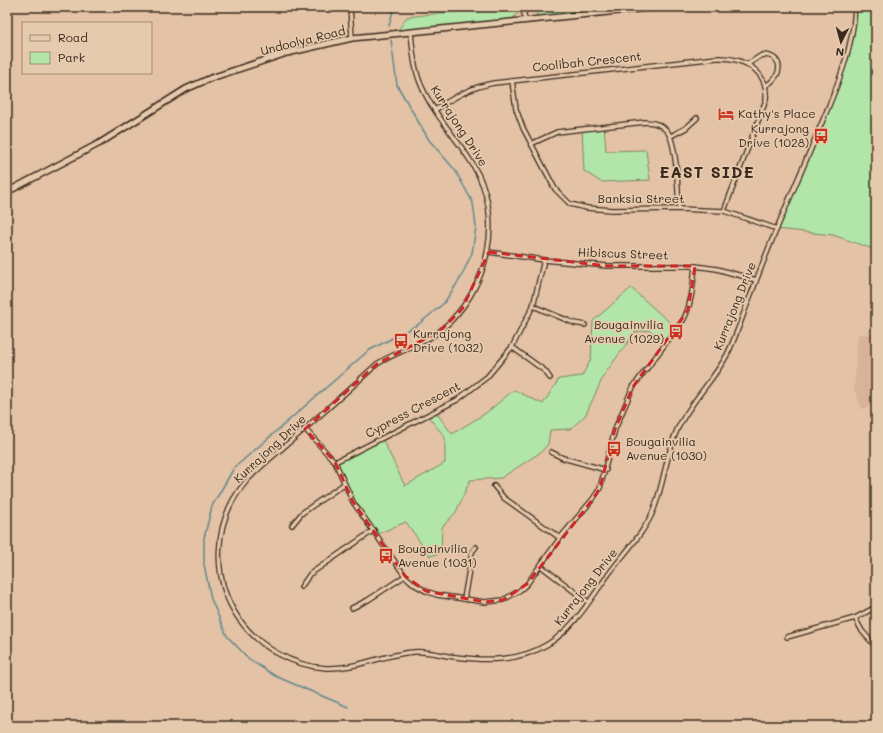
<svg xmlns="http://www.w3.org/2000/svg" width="883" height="733" font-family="Mali,sans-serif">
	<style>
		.built { fill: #d8b398 }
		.green { fill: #b2e6a8; stroke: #768863 }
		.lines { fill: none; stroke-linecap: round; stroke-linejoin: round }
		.stream { stroke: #61898d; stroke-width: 1.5 }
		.street-casing { stroke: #3b2a1e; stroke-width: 6 }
		.secondary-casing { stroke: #3b2a1e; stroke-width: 8 }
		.street { stroke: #e6caad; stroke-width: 3.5 }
		.secondary { stroke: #e6caad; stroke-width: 5 }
		.marked { fill: none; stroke: #ce2828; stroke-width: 3; stroke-dasharray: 8 5; stroke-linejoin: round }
		.labels { text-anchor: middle; stroke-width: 3.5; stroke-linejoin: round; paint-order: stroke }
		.street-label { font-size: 12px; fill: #3b2a1e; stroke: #e6caad }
		.poi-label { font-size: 12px; fill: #3b2a1e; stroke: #e6caad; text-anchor: start }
		.district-label { font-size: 16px; font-weight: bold; letter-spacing: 1px; fill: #3b2a1e; stroke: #e6caad }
	</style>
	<rect width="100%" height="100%" fill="#e4c2a5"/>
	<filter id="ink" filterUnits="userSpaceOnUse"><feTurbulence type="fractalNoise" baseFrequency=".025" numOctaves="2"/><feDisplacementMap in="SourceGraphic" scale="8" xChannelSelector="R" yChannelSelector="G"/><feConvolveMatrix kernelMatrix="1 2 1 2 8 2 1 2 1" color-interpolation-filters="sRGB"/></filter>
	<g filter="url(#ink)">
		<polygon class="built" points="858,334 876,335 876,405 862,409 854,389"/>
		<g class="green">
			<polygon points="492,7 521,7 521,10 508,23 395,35 407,17"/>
			<polygon points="528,7 658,7 543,19"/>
			<polygon points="855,7 876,7 876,250 833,235 777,229 844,70"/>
			<polygon points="604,126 606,151 646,150 650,180 601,182 584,171 582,128"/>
			<polygon points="631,288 677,329 665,344 650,330 635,332 604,375 585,416 570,429 550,430 548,444 541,452 501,478 470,480 456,512 442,527 441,553 430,556 406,522 377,534 353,502 335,462 382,438 405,486 445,463 445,437 427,415 435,411 452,434 486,413 514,390 543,404 559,379 582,376 591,359 593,321"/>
		</g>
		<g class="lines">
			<g class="stream">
				<polyline points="389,26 394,7"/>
				<polyline points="348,707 275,676 249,659 227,636 211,599 204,564 204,538 212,506 234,468 368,351 419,324 444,303 460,279 472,253 476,227 473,203 455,170 429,140 397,85 391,40"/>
			</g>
			<defs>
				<g id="street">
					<polyline points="350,7 352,38"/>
					<polyline points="523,7 525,21"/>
					<path d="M411,33C413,51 414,70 422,87C434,115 457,138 473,165C506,219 488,291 441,330C423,345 397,351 377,364C352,387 326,410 300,433C281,450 260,465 244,484C213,522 211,579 239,619C259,647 292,666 326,668C357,669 385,654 414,652C426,651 437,654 448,656C484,661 517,663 548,644C576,627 592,596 611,571C626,551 645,532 654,509C664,483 666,455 677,430C690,402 713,381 727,355C736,337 742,317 750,297C758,276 766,254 775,233C789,199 804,166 818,132C835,91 853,52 855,7"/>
					<path d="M748,64L762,55C785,55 783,77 765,86"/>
					<polyline points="512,81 516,109 523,128 555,189 570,204 587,208 612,210 679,209 724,211 777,229"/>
					<path d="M435,110C454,97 471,87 494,83L717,58C742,57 769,70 766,100L724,211"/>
					<polyline points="671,136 686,128 697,118"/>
					<path d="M531,144L557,132L645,122C653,122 661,124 667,131C677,143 678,192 679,209"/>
					<polyline points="489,252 544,260 607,266 695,266 717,269 756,280"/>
					<polyline points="533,306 574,323 585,325"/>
					<polyline points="512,347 545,371 550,378"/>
					<path d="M305,429L335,462L353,502L405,576L415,585L426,591L437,595L485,602L503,600L519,591L527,584L560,538L593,499L600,488L615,429L633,387L684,319C692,302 693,285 695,266"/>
					<polyline points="551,452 563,458 606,470"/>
					<polyline points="335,462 457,400 487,377 512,347 533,306 544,260"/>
					<polyline points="494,486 504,498 560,538"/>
					<polyline points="292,525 302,513 344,484"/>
					<polyline points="541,566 588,602"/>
					<polyline points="301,587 310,574 374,530"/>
					<polyline points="464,599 472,552 476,547"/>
					<polyline points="352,608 368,600 405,576"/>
					<polyline points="855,618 862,631 876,647"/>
					<polyline points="787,637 855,618 876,607"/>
				</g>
				<polyline id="secondary" points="7,192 100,143 186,89 211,78 287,53 352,38 658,7"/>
			</defs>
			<use href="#street" class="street-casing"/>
			<use href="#secondary" class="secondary-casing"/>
			<use href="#street" class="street"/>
			<use href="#secondary" class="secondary"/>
		</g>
	</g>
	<path class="marked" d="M489,252L607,266H695L688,310L633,387L615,429L600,488L593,499L527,584L503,600L485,602L426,591L405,576L353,502L335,462L305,429L377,364L440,331L462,309Z"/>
	<defs>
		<symbol id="hotel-bare" viewBox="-9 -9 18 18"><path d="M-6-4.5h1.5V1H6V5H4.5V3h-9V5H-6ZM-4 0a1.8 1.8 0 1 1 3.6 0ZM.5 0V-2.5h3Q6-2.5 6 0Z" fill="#c8321e" stroke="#e6caad" stroke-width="2.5" paint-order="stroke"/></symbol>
		<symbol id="bus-bare" viewBox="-9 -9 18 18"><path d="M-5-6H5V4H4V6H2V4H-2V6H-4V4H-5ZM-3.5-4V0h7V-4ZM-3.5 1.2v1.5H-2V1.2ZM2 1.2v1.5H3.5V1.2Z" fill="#c8321e" stroke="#e6caad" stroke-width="2.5" paint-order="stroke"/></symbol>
	</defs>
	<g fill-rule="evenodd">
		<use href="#hotel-bare" x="715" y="103" width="22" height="22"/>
		<use href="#bus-bare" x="810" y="125" width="22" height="22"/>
		<use href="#bus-bare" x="665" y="321" width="22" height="22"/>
		<use href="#bus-bare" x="390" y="330" width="22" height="22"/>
		<use href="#bus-bare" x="603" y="438" width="22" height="22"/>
		<use href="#bus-bare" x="375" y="545" width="22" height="22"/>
	</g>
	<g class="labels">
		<g class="street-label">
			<text transform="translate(303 41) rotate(-14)" y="4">Undoolya Road</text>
			<text transform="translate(587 62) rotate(-6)" y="4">Coolibah Crescent</text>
			<text transform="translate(459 126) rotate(57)" y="4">Kurrajong Drive</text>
			<text x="641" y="203">Banksia Street</text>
			<text transform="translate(623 254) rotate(2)" y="4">Hibiscus Street</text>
			<text transform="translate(735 306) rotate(-68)" y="4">Kurrajong Drive</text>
			<text transform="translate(413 410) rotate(-28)" y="4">Cypress Crescent</text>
			<text transform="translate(270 449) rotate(-43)" y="4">Kurrajong Drive</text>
			<text transform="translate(586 587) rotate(-52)" y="4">Kurrajong Drive</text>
		</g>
		<g class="poi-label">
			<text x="738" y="118">Kathy's Place</text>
			<text x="809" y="133" text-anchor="end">Kurrajong<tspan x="809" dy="14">Drive (1028)</tspan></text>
			<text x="664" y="329" text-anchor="end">Bougainvilia<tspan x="664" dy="14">Avenue (1029)</tspan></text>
			<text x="413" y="338">Kurrajong<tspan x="413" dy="14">Drive (1032)</tspan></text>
			<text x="626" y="446">Bougainvilia<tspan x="626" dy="14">Avenue (1030)</tspan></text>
			<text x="398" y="553">Bougainvilia<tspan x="398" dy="14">Avenue (1031)</tspan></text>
		</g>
		<g class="district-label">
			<text x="707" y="178">EAST SIDE</text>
		</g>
	</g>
	<rect width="883" height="733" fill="none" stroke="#e6caad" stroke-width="24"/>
	<rect x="12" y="12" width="859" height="709" fill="none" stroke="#3b2a1e" stroke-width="1.5" filter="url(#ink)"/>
	<rect x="22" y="22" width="130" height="52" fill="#e6caad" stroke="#a28a74"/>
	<rect x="30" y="35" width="20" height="6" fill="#e6caad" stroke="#a28a74"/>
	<text x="58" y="42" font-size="12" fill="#3b2a1e">Road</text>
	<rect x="30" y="52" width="20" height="12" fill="#b2e6a8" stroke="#a28a74"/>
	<text x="58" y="62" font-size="12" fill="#3b2a1e">Park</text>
	<g transform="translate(841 42) rotate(186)" stroke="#e6caad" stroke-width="3" paint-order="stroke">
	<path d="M0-3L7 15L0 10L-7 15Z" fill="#3b2a1e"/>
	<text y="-6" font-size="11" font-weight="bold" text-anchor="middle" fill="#3b2a1e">N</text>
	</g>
</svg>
